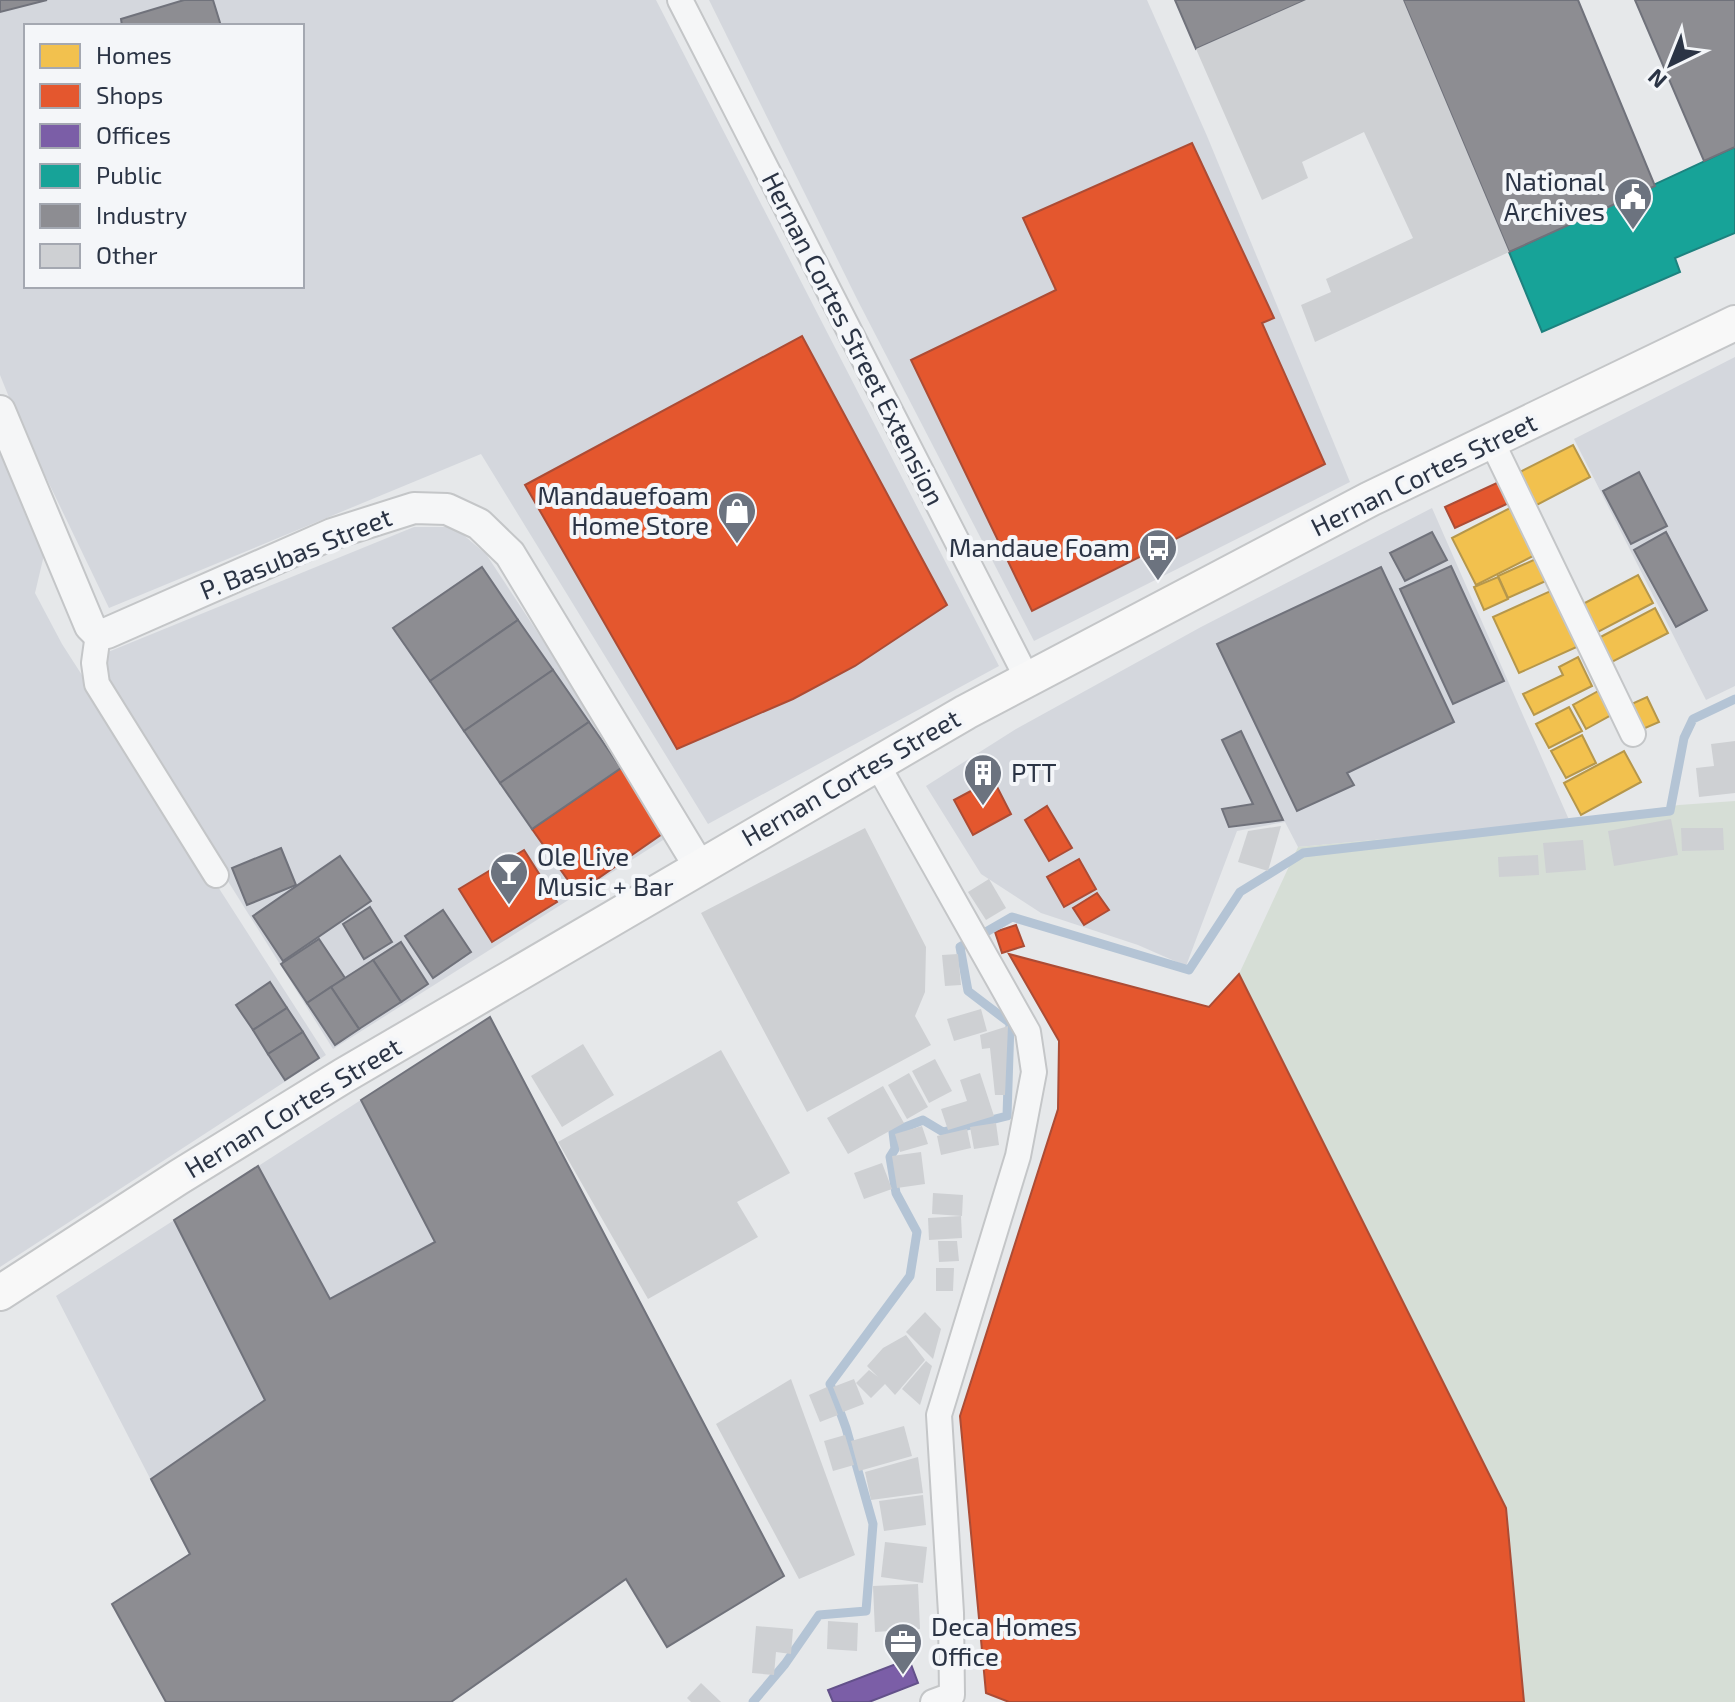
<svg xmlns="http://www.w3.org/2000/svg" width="1735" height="1702" font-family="'Exo 2',sans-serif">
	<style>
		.built { fill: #d4d7dd; fill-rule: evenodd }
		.green { fill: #d6ded6 }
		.homes { fill: #f2c14e; stroke: #b6974b; stroke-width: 2 }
		.shops { fill: #e4572e; stroke: #ac4c35; stroke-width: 2 }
		.offices { fill: #7b5ea7; stroke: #63518a; stroke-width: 2 }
		.public { fill: #17a398; stroke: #1d827f; stroke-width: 2 }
		.industry { fill: #8d8d92; stroke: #70727b; stroke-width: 2 }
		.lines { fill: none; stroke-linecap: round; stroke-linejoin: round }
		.stream { stroke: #b4c4d5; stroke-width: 9 }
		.building { fill: #ced0d3 }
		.minor-casing { stroke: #c4c6c8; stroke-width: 28 }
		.tertiary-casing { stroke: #c4c6c8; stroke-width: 34 }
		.secondary-casing { stroke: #c4c6c8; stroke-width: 38 }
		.minor { stroke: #f5f6f7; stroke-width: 24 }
		.tertiary { stroke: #f5f6f7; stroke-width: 30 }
		.secondary { stroke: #f8f8f8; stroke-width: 34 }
		.labels { text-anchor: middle; stroke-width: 8; stroke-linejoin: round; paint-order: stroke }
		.poi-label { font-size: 26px; fill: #2b3445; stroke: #f4f6f9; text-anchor: end }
		.street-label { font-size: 26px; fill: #2b3445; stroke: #f4f6f9 }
	</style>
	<rect width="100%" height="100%" fill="#e6e8ea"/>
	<g class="built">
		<path d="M0,0H656L999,666L708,824L481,454L109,608L17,417L0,375ZM26,26H302V286H26Z"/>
		<polygon points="709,0 1147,0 1207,136 1350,482 1034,641 858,301"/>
		<polygon points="1735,357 1735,686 1706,700 1574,439"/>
		<polygon points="0,452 44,555 35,593 62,644 326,1055 0,1267"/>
		<polygon points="1432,508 1570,822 1298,847 1285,822 1237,831 1186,966 1138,945 1041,913 981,874 926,786 1016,729 1201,627"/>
		<polygon points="414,527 454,527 486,554 671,835 333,1049 100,677 108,652"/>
		<polygon points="490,1017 784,1576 667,1647 625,1580 451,1702 166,1702 112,1604 189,1554 56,1296"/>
	</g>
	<polygon class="green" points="1735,801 1735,1702 1524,1702 1506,1508 1239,974 1298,847 1570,822 1679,805"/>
	<g class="homes">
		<polygon points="1573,445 1590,477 1533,507 1516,474"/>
		<polygon points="1512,507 1537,554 1476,585 1452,538"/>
		<polygon points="1538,558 1548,580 1508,598 1498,576"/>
		<polygon points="1638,575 1653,603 1596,633 1581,605"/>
		<polygon points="1498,577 1508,599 1484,610 1474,587"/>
		<polygon points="1555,589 1581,645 1519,673 1493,617"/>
		<polygon points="1655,608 1668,633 1606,665 1593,641"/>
		<polygon points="1578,657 1592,686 1534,715 1523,694 1563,675 1559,667"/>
		<polygon points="1600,690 1613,714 1586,729 1573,705"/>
		<polygon points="1647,697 1659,722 1636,732 1625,707"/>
		<polygon points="1569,707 1582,731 1549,748 1536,724"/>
		<polygon points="1582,735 1596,763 1566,778 1551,751"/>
		<polygon points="1624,751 1641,782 1581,815 1564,783"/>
	</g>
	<g class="shops">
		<polygon points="1192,143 1274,318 1262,323 1325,464 1032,611 911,360 1056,290 1023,218"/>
		<polygon points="802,336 947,605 855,666 793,699 677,749 525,485"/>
		<polygon points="1501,481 1511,502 1455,528 1445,507"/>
		<polygon points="621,768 665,832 577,893 532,829"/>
		<polygon points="993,779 1011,814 973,835 954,800"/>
		<polygon points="1047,806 1072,848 1049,861 1025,820"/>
		<polygon points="524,850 557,902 492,942 459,889"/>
		<polygon points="1079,859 1096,889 1064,907 1047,877"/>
		<polygon points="1097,893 1109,910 1084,925 1073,908"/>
		<polygon points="1016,925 1024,946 1002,953 995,932"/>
		<polygon points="1009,954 1209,1007 1239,974 1506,1508 1524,1702 1009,1702 986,1693 960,1416 1058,1109 1059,1041"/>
	</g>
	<polygon class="offices" points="909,1659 918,1683 869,1702 833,1702 828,1690"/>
	<polygon class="public" points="1735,147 1735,233 1675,258 1680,272 1542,332 1509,252"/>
	<g class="industry">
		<polygon points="0,0 47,0 0,12"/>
		<polygon points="184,0 213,0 221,26 122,26 121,19"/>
		<polygon points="1175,0 1306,0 1196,49"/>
		<polygon points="1403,0 1578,0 1655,186 1509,252"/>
		<polygon points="1635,0 1735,0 1735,147 1704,161"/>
		<polygon points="1639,472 1667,526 1631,544 1603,491"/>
		<polygon points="1432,532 1447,560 1405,581 1390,553"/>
		<polygon points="1666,532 1707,610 1676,627 1634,550"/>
		<polygon points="1451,566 1504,681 1453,704 1400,589"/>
		<polygon points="482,567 518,620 430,681 393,628"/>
		<polygon points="1381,567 1454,722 1347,773 1354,785 1297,811 1217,644"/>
		<polygon points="518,620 553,670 464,731 430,681"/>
		<polygon points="553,670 589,722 500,783 464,731"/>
		<polygon points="589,722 621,768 532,829 500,783"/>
		<polygon points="1241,731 1283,820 1229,827 1222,809 1253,804 1222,740"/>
		<polygon points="281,848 296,885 247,905 232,868"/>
		<polygon points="340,856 371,901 283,961 253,916"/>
		<polygon points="370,907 392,942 364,959 343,924"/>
		<polygon points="443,910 471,952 433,978 405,936"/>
		<polygon points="319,939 345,978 307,1003 281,964"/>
		<polygon points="401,942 428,984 401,1002 373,960"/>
		<polygon points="373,960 401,1002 359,1029 331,987"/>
		<polygon points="270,982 287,1008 253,1030 236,1005"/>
		<polygon points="331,987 359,1029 335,1045 307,1003"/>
		<polygon points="287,1008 303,1032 268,1054 253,1030"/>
		<polygon points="490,1017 784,1576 667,1647 626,1579 451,1702 166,1702 112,1604 190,1554 151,1479 265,1400 174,1220 258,1166 330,1299 435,1242 361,1100"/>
		<polygon points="303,1032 319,1058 285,1080 268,1054"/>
	</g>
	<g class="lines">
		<polyline class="stream" points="753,1702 785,1664 819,1615 866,1611 873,1524 846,1428 830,1384 910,1276 917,1232 896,1193 890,1157 895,1149 893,1132 923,1120 943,1132 1007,1116 1010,1023 968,991 960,947 1012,917 1189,970 1240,892 1303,853 1670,811 1684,738 1693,719 1735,699"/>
	</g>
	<g class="building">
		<polygon points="1306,0 1403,0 1509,252 1315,342 1301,305 1331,292 1326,279 1413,238 1364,132 1302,162 1308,178 1262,200 1196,49"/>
		<polygon points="1735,741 1735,793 1699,797 1696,768 1714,766 1711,744"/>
		<polygon points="1671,819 1678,855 1614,866 1608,831"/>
		<polygon points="1281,826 1268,871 1238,862 1248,831"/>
		<polygon points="865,828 926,947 925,992 915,1016 931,1045 807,1112 701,913"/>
		<polygon points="1681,828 1723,828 1724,850 1682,851"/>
		<polygon points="1583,840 1586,870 1546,873 1543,843"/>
		<polygon points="1538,855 1539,875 1499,877 1498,857"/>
		<polygon points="989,879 1006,908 986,920 968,892"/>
		<polygon points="958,954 961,985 945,986 942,955"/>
		<polygon points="981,1009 987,1031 954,1041 947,1019"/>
		<polygon points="1008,1026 1005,1095 995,1095 990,1048 982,1049 980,1035"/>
		<polygon points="583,1044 614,1095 562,1127 531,1076"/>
		<polygon points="721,1050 790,1173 737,1202 758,1237 648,1299 558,1142"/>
		<polygon points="935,1059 952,1091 929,1103 912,1071"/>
		<polygon points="909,1073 928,1107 907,1119 888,1085"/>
		<polygon points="980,1073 994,1116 948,1130 941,1109 967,1101 960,1080"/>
		<polygon points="883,1086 904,1123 848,1154 827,1118"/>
		<polygon points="996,1123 999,1145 974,1149 970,1127"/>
		<polygon points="922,1126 928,1144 900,1152 895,1134"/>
		<polygon points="967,1129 971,1148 941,1155 937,1136"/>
		<polygon points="921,1152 925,1184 897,1188 892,1156"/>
		<polygon points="882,1163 892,1189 864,1199 854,1173"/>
		<polygon points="933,1193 963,1195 962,1216 932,1214"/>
		<polygon points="961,1216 962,1238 929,1240 928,1218"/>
		<polygon points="938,1241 957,1241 959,1261 939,1262"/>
		<polygon points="936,1268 954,1268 953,1291 936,1291"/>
		<polygon points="925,1312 941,1329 933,1359 906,1332"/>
		<polygon points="906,1335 925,1360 895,1395 885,1384 871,1398 856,1383 869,1370 878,1377 867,1366 883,1348"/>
		<polygon points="926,1361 932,1366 920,1405 902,1389"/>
		<polygon points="791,1379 855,1555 799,1579 716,1424"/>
		<polygon points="854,1379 864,1404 843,1412 833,1387"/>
		<polygon points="827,1387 838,1415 820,1422 809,1395"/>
		<polygon points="904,1426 912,1456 859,1471 851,1441"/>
		<polygon points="845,1435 854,1465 833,1471 824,1441"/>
		<polygon points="918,1457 923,1493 871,1500 865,1472"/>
		<polygon points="923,1495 926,1525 884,1531 879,1501"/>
		<polygon points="885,1542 927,1547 923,1583 881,1577"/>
		<polygon points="918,1584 920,1629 875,1632 873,1586"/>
		<polygon points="828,1621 858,1623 857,1651 827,1649"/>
		<polygon points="756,1626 793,1629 791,1654 776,1652 774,1675 752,1673"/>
		<polygon points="701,1683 721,1702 691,1702 687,1698"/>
	</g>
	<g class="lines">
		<defs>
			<g id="minor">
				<polyline points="680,0 1027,678"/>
				<polyline points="1492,442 1633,734"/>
				<polyline points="98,634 94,663 97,684 216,875"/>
				<polyline points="877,764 1028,1032 1034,1072 1018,1156 939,1415 951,1613 952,1695 933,1702"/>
			</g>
			<polyline id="tertiary" points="0,411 90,626 98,634 107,633 332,534 414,508 447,509 479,524 510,554 699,866"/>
			<polyline id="secondary" points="0,1293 179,1177 343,1076 966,712 1370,499 1735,323"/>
		</defs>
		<use href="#minor" class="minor-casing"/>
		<use href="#tertiary" class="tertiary-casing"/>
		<use href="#secondary" class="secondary-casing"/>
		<use href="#minor" class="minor"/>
		<use href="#tertiary" class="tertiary"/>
		<use href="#secondary" class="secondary"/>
	</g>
	<defs>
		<symbol id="civic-pin" viewBox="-11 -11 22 30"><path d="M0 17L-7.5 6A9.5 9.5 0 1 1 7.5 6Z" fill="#6c737f" stroke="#f4f6f9"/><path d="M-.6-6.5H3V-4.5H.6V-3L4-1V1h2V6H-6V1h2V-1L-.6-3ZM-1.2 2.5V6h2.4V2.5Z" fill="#fff"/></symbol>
		<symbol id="shop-pin" viewBox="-11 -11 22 30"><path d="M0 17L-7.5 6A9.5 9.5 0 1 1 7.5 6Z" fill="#6c737f" stroke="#f4f6f9"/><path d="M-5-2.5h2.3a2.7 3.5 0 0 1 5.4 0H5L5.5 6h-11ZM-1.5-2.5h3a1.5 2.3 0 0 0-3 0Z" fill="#fff"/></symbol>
		<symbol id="bus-pin" viewBox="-11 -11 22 30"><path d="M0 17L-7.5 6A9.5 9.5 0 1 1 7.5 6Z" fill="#6c737f" stroke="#f4f6f9"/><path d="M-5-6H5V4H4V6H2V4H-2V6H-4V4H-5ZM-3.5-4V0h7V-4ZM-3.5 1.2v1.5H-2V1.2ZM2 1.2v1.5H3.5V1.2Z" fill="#fff"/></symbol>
		<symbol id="building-pin" viewBox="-11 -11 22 30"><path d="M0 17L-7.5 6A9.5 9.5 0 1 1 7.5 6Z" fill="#6c737f" stroke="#f4f6f9"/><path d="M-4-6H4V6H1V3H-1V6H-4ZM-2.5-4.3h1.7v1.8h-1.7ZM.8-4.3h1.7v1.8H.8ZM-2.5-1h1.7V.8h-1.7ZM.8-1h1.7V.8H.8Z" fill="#fff"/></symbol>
		<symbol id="bar-pin" viewBox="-11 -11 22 30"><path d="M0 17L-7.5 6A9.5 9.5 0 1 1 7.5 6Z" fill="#6c737f" stroke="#f4f6f9"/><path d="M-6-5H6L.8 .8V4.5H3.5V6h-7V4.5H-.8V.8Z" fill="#fff"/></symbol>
		<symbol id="office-pin" viewBox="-11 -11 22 30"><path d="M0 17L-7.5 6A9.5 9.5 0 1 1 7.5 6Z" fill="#6c737f" stroke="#f4f6f9"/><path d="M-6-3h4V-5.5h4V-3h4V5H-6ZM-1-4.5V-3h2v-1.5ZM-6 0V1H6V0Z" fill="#fff"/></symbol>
	</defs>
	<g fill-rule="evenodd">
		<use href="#civic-pin" x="1611" y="175" width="44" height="60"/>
		<use href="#shop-pin" x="715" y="489" width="44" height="60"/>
		<use href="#bus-pin" x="1136" y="526" width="44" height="60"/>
		<use href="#building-pin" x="961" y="751" width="44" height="60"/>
		<use href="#bar-pin" x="487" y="850" width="44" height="60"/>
		<use href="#office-pin" x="881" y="1620" width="44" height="60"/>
	</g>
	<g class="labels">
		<g class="poi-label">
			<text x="1605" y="191">National<tspan x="1605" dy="30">Archives</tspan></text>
			<text x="709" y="505">Mandauefoam<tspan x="709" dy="30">Home Store</tspan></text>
			<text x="1130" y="557">Mandaue Foam</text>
			<text x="1011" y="782" text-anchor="start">PTT</text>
			<text x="537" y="866" text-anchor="start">Ole Live<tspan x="537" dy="30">Music + Bar</tspan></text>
			<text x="931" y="1636" text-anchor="start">Deca Homes<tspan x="931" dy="30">Office</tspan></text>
		</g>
		<g class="street-label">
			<text transform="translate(853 339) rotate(63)" y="9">Hernan Cortes Street Extension</text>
			<text transform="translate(1424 475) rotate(-26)" y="9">Hernan Cortes Street</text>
			<text transform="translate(296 554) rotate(-22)" y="9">P. Basubas Street</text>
			<text transform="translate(851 778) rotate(-30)" y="9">Hernan Cortes Street</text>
			<text transform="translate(293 1108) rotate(-31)" y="9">Hernan Cortes Street</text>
		</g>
	</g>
	<rect x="24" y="24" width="280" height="264" fill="#f4f6f9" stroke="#a4a8b1" stroke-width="2"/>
	<rect x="40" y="44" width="40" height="24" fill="#f2c14e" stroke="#a4a8b1" stroke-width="2"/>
	<text x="96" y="64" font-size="24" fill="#2b3445">Homes</text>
	<rect x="40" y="84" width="40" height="24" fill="#e4572e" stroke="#a4a8b1" stroke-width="2"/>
	<text x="96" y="104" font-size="24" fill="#2b3445">Shops</text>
	<rect x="40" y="124" width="40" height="24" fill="#7b5ea7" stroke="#a4a8b1" stroke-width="2"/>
	<text x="96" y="144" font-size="24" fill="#2b3445">Offices</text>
	<rect x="40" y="164" width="40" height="24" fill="#17a398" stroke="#a4a8b1" stroke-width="2"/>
	<text x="96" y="184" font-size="24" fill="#2b3445">Public</text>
	<rect x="40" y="204" width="40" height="24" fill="#8d8d92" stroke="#a4a8b1" stroke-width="2"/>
	<text x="96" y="224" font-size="24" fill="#2b3445">Industry</text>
	<rect x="40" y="244" width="40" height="24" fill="#ced0d3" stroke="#a4a8b1" stroke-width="2"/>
	<text x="96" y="264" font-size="24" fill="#2b3445">Other</text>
	<g transform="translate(1671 64) rotate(223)" stroke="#f4f6f9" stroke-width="6" paint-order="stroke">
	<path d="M0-6L14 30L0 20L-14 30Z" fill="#2b3445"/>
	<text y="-12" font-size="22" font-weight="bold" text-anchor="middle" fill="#2b3445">N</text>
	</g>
</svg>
